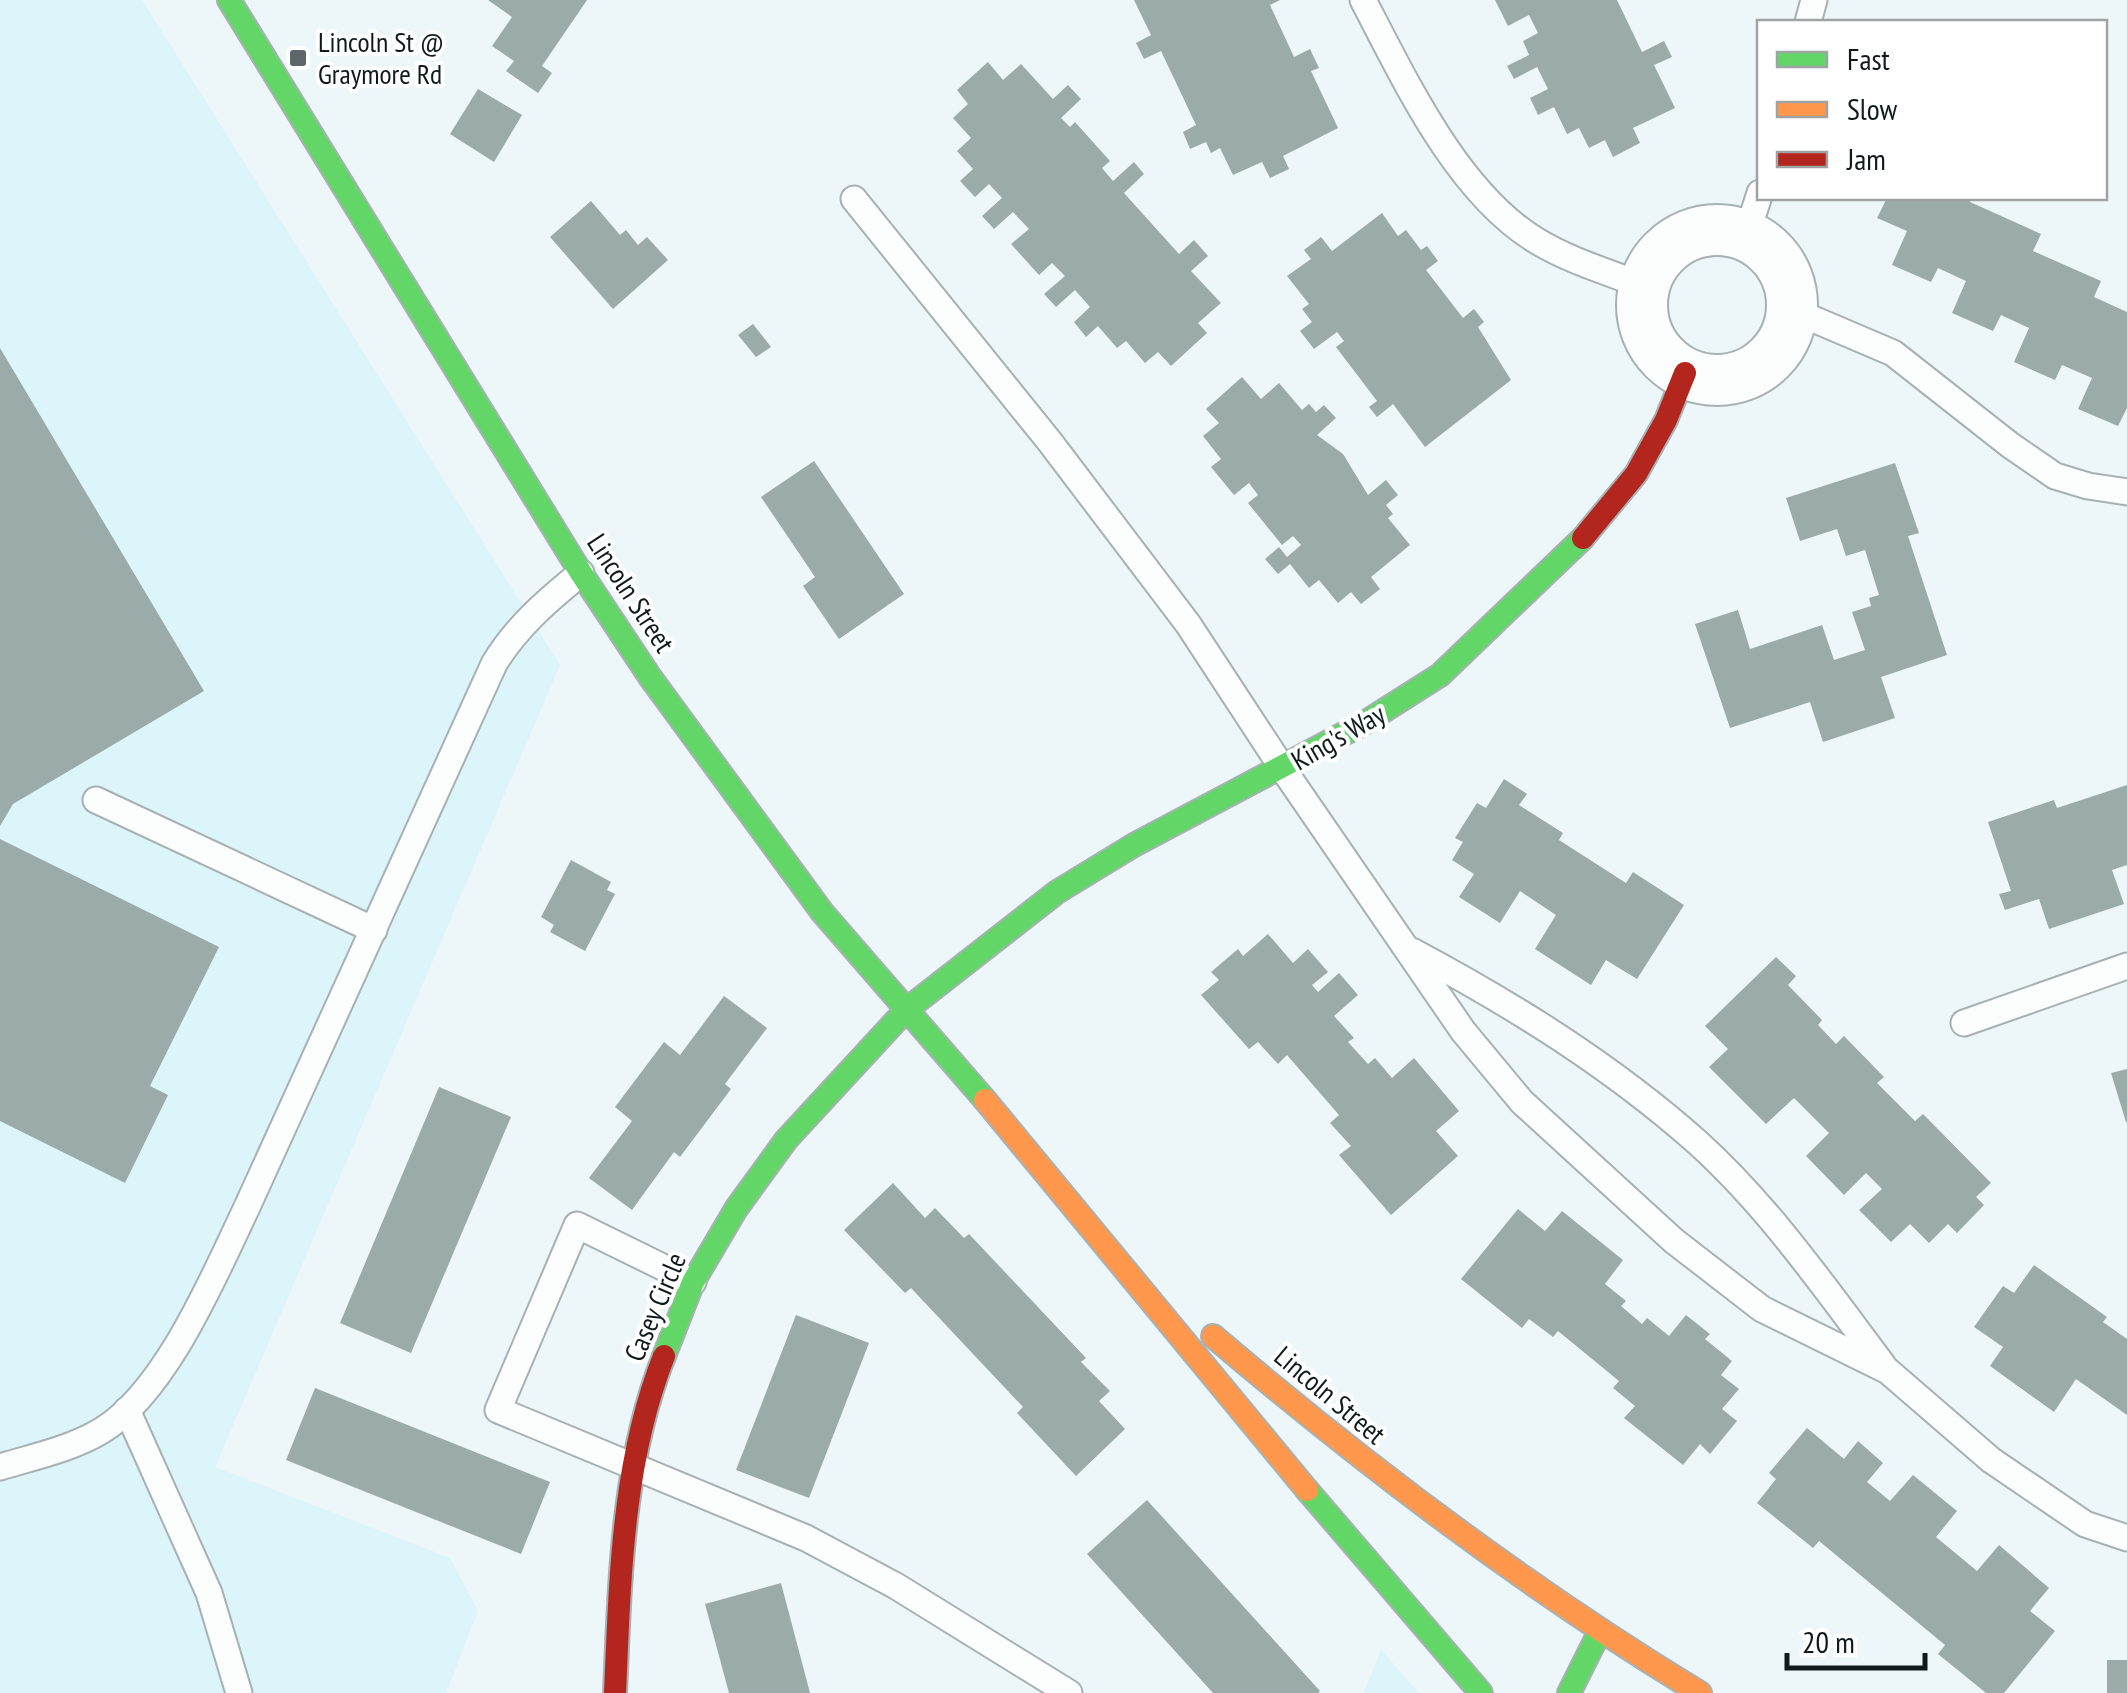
<svg xmlns="http://www.w3.org/2000/svg" width="2127" height="1693" font-family="'PT Sans Narrow',sans-serif">
	<style>
		.built { fill: #dcf5fa }
		.building { fill: #9babaa }
		.lines { fill: none; stroke-linecap: round; stroke-linejoin: round }
		.lane-casing { stroke: #a7b1b3; stroke-width: 29 }
		.street-casing { stroke: #a7b1b3; stroke-width: 54 }
		.fast-casing { stroke: #a7b1b3; stroke-width: 26 }
		.slow-casing { stroke: #a7b1b3; stroke-width: 26 }
		.jam-casing { stroke: #a7b1b3; stroke-width: 26 }
		.lane { stroke: #fcfefe; stroke-width: 25 }
		.street { stroke: #fcfefe; stroke-width: 50 }
		.fast { stroke: #63d668; stroke-width: 22 }
		.slow { stroke: #ff974d; stroke-width: 22 }
		.jam { stroke: #b3261e; stroke-width: 22 }
		.poi-dot { fill: #5d6769; stroke: #fff; stroke-width: 4 }
		.labels { text-anchor: middle; stroke-width: 8; stroke-linejoin: round; paint-order: stroke }
		.poi-label { font-size: 28px; fill: #0f1a1c; stroke: #fff; text-anchor: start }
		.street-label { font-size: 28px; fill: #0f1a1c; stroke: #fff }
	</style>
	<rect width="100%" height="100%" fill="#edf6f8"/>
	<g class="built">
		<polygon points="0,0 142,0 560,665 215,1467 450,1558 478,1611 446,1693 0,1693"/>
		<polygon points="1381,1650 1419,1693 1364,1693"/>
	</g>
	<g class="building">
		<polygon points="488,0 587,0 542,66 552,73 538,93 506,71 514,61 492,46 512,17"/>
		<polygon points="1134,0 1280,0 1270,5 1294,57 1310,49 1319,68 1311,71 1338,128 1283,156 1289,169 1270,178 1262,162 1233,175 1220,148 1211,153 1206,142 1190,149 1183,132 1196,125 1161,51 1144,59 1136,43 1151,35"/>
		<polygon points="1495,0 1617,0 1642,52 1664,41 1672,57 1654,65 1675,108 1633,128 1640,143 1613,157 1605,140 1589,148 1579,128 1567,134 1554,107 1538,115 1530,98 1548,89 1537,67 1514,79 1507,66 1529,55 1523,41 1538,33 1529,15 1508,26"/>
		<polygon points="988,62 1003,80 1021,64 1053,99 1068,85 1081,99 1061,118 1070,127 1075,122 1110,161 1102,168 1113,181 1134,162 1144,174 1124,193 1179,254 1194,240 1208,256 1191,271 1221,303 1198,323 1207,333 1171,366 1158,352 1145,363 1126,341 1117,348 1098,326 1086,337 1074,322 1090,307 1075,290 1056,307 1044,294 1065,276 1052,263 1039,275 1011,244 1029,229 1013,212 994,229 982,216 1002,198 989,184 975,197 960,181 973,169 957,151 971,138 953,118 968,104 957,90"/>
		<polygon points="478,89 522,115 494,162 450,134"/>
		<polygon points="1887,198 1972,198 1970,202 2041,234 2033,251 2101,281 2094,297 2127,312 2127,408 2118,426 2078,409 2092,378 2062,365 2055,380 2014,362 2029,328 2001,315 1993,331 1952,313 1966,281 1938,268 1931,282 1892,265 1907,231 1877,218"/>
		<polygon points="591,201 620,235 626,230 638,245 647,237 668,260 613,309 550,237"/>
		<polygon points="1382,213 1398,236 1406,230 1421,250 1427,246 1438,261 1426,270 1463,318 1474,309 1484,322 1478,327 1511,380 1425,447 1393,404 1377,417 1369,407 1377,401 1336,347 1344,341 1337,332 1314,349 1300,331 1312,322 1302,309 1309,304 1287,276 1311,259 1304,250 1321,237 1332,251"/>
		<polygon points="753,324 771,347 756,357 738,335"/>
		<polygon points="0,348 204,691 13,804 0,826"/>
		<polygon points="1242,377 1261,399 1279,383 1302,410 1309,404 1316,412 1324,405 1336,418 1317,435 1343,454 1368,495 1386,480 1398,495 1386,505 1393,514 1388,518 1410,545 1371,577 1380,589 1361,604 1351,592 1338,603 1319,580 1309,588 1290,564 1278,574 1265,559 1279,547 1287,557 1301,545 1293,536 1282,545 1248,503 1258,495 1249,483 1234,495 1211,467 1221,459 1203,436 1219,423 1206,409"/>
		<polygon points="814,461 904,594 839,639 803,586 815,577 761,497"/>
		<polygon points="1895,463 1919,533 1908,536 1947,655 1881,677 1895,718 1823,742 1810,702 1730,728 1695,624 1738,610 1750,649 1822,625 1834,660 1865,650 1852,612 1871,606 1869,598 1879,595 1865,550 1846,556 1837,529 1800,541 1786,498"/>
		<polygon points="1504,779 1527,794 1519,805 1563,833 1559,840 1626,883 1633,872 1684,905 1637,979 1606,960 1591,985 1535,949 1556,915 1520,891 1500,923 1459,897 1474,874 1452,860 1463,842 1455,838 1477,803 1486,808"/>
		<polygon points="2127,785 2127,865 2112,870 2124,904 2049,929 2039,899 2005,910 1999,894 2011,891 1988,822 2054,800 2057,808"/>
		<polygon points="0,839 219,947 150,1086 168,1095 125,1183 0,1121"/>
		<polygon points="571,860 611,882 607,890 615,894 585,951 550,932 554,925 541,917"/>
		<polygon points="1268,934 1293,963 1308,949 1328,972 1312,985 1318,992 1339,973 1358,995 1334,1016 1354,1038 1348,1042 1368,1064 1375,1058 1392,1078 1414,1058 1459,1111 1436,1131 1458,1156 1391,1215 1339,1155 1351,1146 1330,1123 1339,1115 1287,1055 1278,1064 1258,1042 1249,1049 1201,995 1219,980 1211,972 1238,949 1243,956"/>
		<polygon points="1776,957 1796,976 1788,985 1822,1020 1818,1025 1836,1044 1844,1036 1884,1077 1877,1083 1915,1121 1923,1114 1991,1183 1976,1197 1984,1205 1957,1233 1948,1224 1929,1243 1910,1224 1891,1242 1859,1210 1882,1189 1866,1173 1844,1195 1806,1156 1829,1133 1794,1098 1766,1124 1709,1067 1728,1049 1705,1026"/>
		<polygon points="724,996 767,1028 725,1084 731,1089 680,1157 674,1152 632,1210 589,1178 632,1121 615,1107 664,1042 680,1055"/>
		<polygon points="2127,1069 2127,1122 2126,1122 2111,1073"/>
		<polygon points="439,1087 511,1117 411,1353 340,1323"/>
		<polygon points="893,1183 925,1218 935,1208 964,1238 969,1234 1086,1358 1081,1362 1110,1391 1099,1401 1125,1429 1076,1476 1017,1413 1023,1407 911,1288 905,1293 844,1230"/>
		<polygon points="1518,1209 1545,1231 1562,1211 1623,1260 1605,1284 1626,1301 1621,1306 1642,1324 1647,1318 1669,1336 1686,1315 1710,1334 1705,1339 1732,1361 1721,1375 1739,1389 1722,1409 1737,1421 1710,1454 1700,1444 1683,1465 1624,1418 1635,1406 1613,1388 1619,1381 1558,1331 1553,1337 1529,1319 1522,1328 1461,1279"/>
		<polygon points="2034,1265 2107,1317 2103,1322 2127,1339 2127,1415 2076,1379 2054,1412 1990,1366 2003,1347 1974,1327 2003,1286 2014,1293"/>
		<polygon points="796,1315 869,1343 809,1498 736,1470"/>
		<polygon points="315,1388 550,1482 521,1554 286,1460"/>
		<polygon points="1807,1428 1844,1459 1858,1441 1883,1463 1867,1482 1890,1501 1913,1475 1957,1511 1936,1537 1977,1571 1999,1545 2049,1588 2030,1611 2055,1631 2004,1693 1986,1693 1938,1654 1945,1645 1819,1541 1813,1548 1757,1503 1776,1479 1769,1473"/>
		<polygon points="1147,1500 1320,1691 1318,1693 1213,1693 1087,1554"/>
		<polygon points="781,1583 810,1693 729,1693 705,1604"/>
		<rect x="2107" y="1660" width="20" height="33"/>
	</g>
	<g class="lines">
		<defs>
			<g id="lane">
				<path d="M1363,0C1405,80 1457,193 1537,241C1570,261 1608,272 1644,286"/>
				<polyline points="1808,22 1814,0"/>
				<polyline points="854,199 1050,442 1188,624 1283,769 1463,1031 1522,1102 1674,1241 1762,1309 1888,1371 1991,1460 2085,1524 2127,1538"/>
				<polyline points="1746,236 1760,193"/>
				<polyline points="1792,310 1893,353 2010,445 2055,476 2088,486 2127,492"/>
				<polyline points="96,800 374,930"/>
				<path d="M1412,951C1513,1005 1610,1065 1697,1142C1769,1207 1825,1288 1883,1365"/>
				<polyline points="1964,1023 2127,966"/>
				<polyline points="693,1282 577,1225 498,1410 806,1538 896,1586 1069,1693"/>
				<polyline points="127,1410 209,1593 239,1693"/>
				<path d="M0,1467C33,1457 71,1449 101,1431C166,1392 215,1274 247,1207L494,664C516,627 548,600 581,573"/>
			</g>
			<circle id="street" cx="1717" cy="305" r="75"/>
			<g id="fast">
				<polyline points="229,0 581,573 650,677 822,912 985,1100"/>
				<polyline points="664,1356 693,1282 736,1209 786,1140 906,1010 1057,892 1134,845 1366,722 1440,675 1583,538"/>
				<polyline points="1307,1490 1481,1693"/>
				<polyline points="1569,1693 1599,1633"/>
			</g>
			<g id="slow">
				<polyline points="985,1100 1307,1490"/>
				<path d="M1213,1336C1367,1467 1527,1588 1700,1693"/>
			</g>
			<g id="jam">
				<polyline points="1583,538 1636,474 1666,420 1685,373"/>
				<path d="M615,1693C620,1580 622,1462 664,1356"/>
			</g>
		</defs>
		<use href="#lane" class="lane-casing"/>
		<use href="#street" class="street-casing"/>
		<use href="#fast" class="fast-casing"/>
		<use href="#slow" class="slow-casing"/>
		<use href="#jam" class="jam-casing"/>
		<use href="#lane" class="lane"/>
		<use href="#street" class="street"/>
		<use href="#fast" class="fast"/>
		<use href="#slow" class="slow"/>
		<use href="#jam" class="jam"/>
	</g>
	<rect class="poi-dot" x="288" y="48" width="20" height="20" rx="5"/>
	<g class="labels">
		<g class="poi-label">
			<text x="318" y="52">Lincoln St @<tspan x="318" dy="32">Graymore Rd</tspan></text>
		</g>
		<g class="street-label">
			<text transform="translate(631 593) rotate(57)" y="10">Lincoln Street</text>
			<text transform="translate(1338 737) rotate(-30)" y="10">King's Way</text>
			<text transform="translate(655 1307) rotate(-67)" y="10">Casey Circle</text>
			<text transform="translate(1330 1395) rotate(40)" y="10">Lincoln Street</text>
		</g>
	</g>
	<rect x="1757" y="20" width="350" height="180" fill="#ffffff" stroke="#9fa3a4" stroke-width="2.5"/>
	<rect x="1777" y="52" width="50" height="15" fill="#63d668" stroke="#9fa3a4" stroke-width="2.5"/>
	<text x="1847" y="70" font-size="30" fill="#0f1a1c">Fast</text>
	<rect x="1777" y="102" width="50" height="15" fill="#ff974d" stroke="#9fa3a4" stroke-width="2.5"/>
	<text x="1847" y="120" font-size="30" fill="#0f1a1c">Slow</text>
	<rect x="1777" y="152" width="50" height="15" fill="#b3261e" stroke="#9fa3a4" stroke-width="2.5"/>
	<text x="1847" y="170" font-size="30" fill="#0f1a1c">Jam</text>
	<path d="M1787 1653v15h138v-15" fill="none" stroke="#0f1a1c" stroke-width="5"/>
	<text x="1802" y="1653" font-size="30" fill="#0f1a1c" stroke="#ffffff" stroke-width="8" paint-order="stroke">20 m</text>
</svg>
